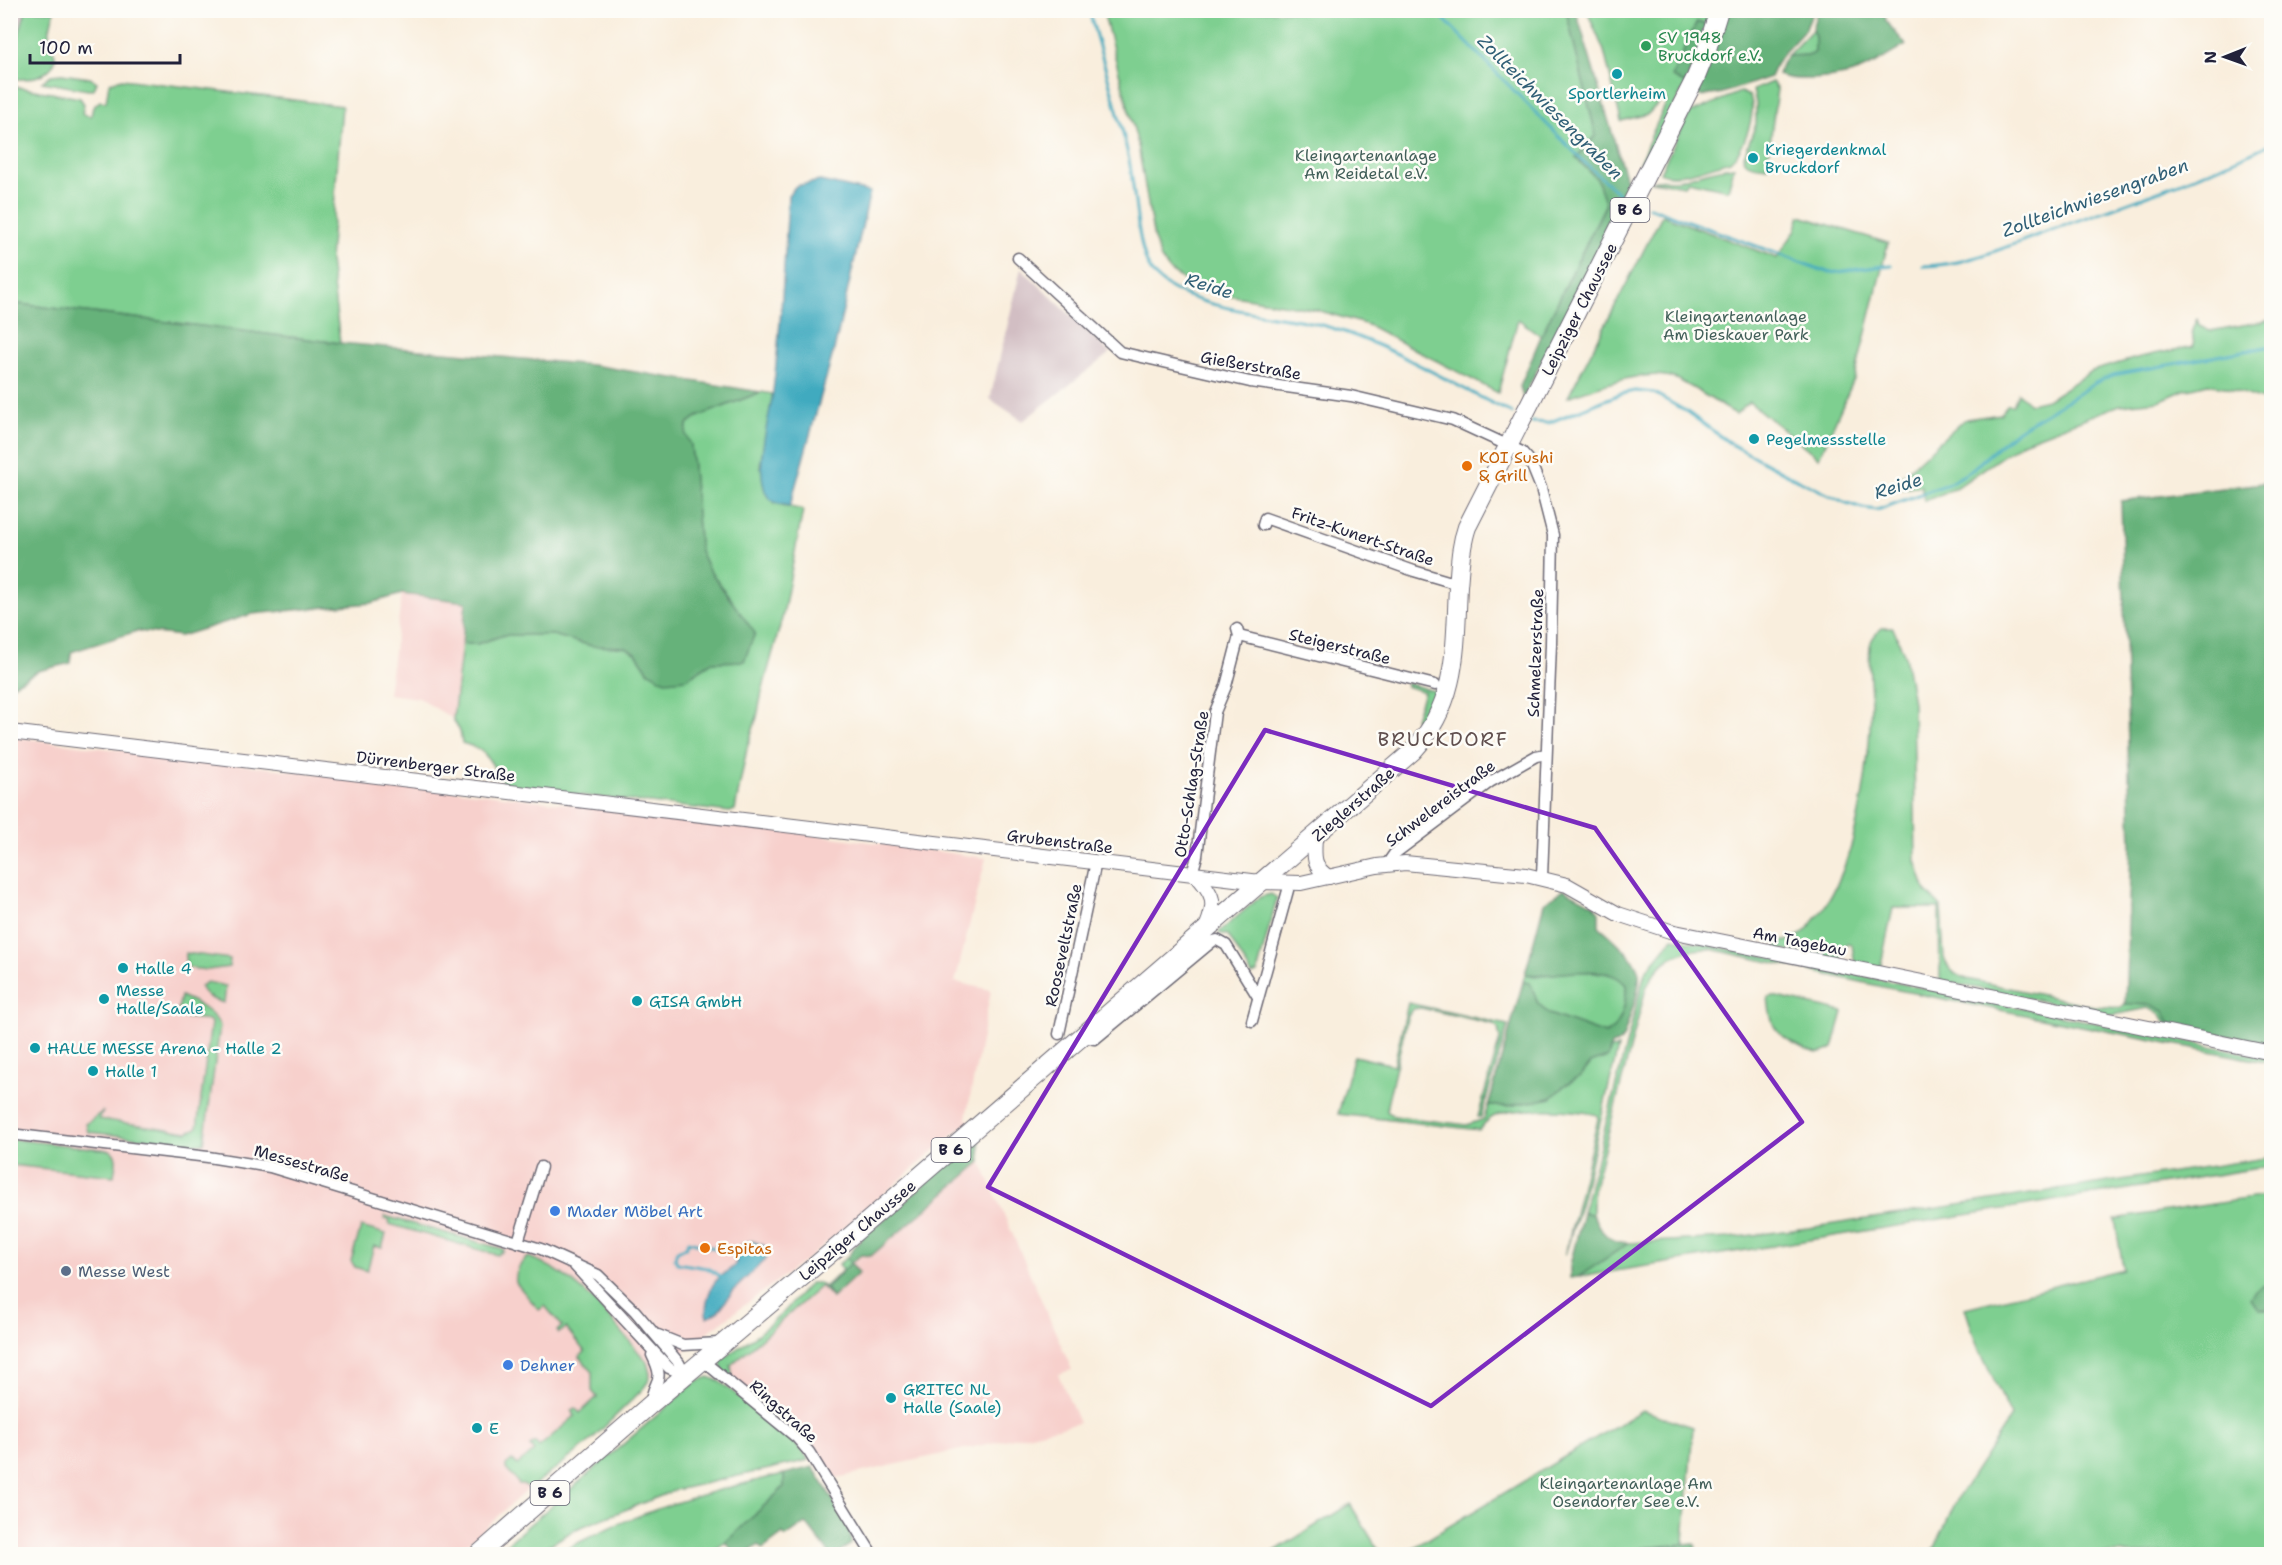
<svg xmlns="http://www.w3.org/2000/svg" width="2282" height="1565" font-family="'Shantell Sans',sans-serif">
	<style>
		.built { fill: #f7d0cc }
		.industrial { fill: #d2bec3 }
		.green { fill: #7ecf90; stroke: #507866; stroke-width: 1.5 }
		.forest { fill: #66b27a; stroke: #446a5a; stroke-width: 1.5 }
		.water { fill: #40aabf; stroke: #31667d; stroke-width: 1.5 }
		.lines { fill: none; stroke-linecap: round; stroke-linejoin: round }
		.stream { stroke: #40aabf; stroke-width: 3 }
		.minor-casing { stroke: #6d6974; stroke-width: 13 }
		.tertiary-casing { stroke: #6d6974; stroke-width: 16 }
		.primary-casing { stroke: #6d6974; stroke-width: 20 }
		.minor { stroke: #fff; stroke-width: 10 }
		.tertiary { stroke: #fff; stroke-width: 14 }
		.primary { stroke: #fff; stroke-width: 18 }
		.marked { fill: none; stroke: #7b2cbf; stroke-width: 4.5; stroke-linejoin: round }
		.leisure-dot { fill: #2e9e5b; stroke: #fdfcf7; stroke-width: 2 }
		.culture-dot { fill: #0f9aa8; stroke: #fdfcf7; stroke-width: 2 }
		.food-dot { fill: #e8710a; stroke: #fdfcf7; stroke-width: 2 }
		.shop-dot { fill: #3f7fe0; stroke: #fdfcf7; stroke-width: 2 }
		.service-dot { fill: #5c6f8a; stroke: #fdfcf7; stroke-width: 2 }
		.labels { text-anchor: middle; stroke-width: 5; stroke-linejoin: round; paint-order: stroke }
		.shield { fill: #fdfcf7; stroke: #646373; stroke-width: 1.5 }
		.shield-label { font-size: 15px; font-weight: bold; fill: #22223b }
		.leisure-label { font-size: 16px; fill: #27864d; stroke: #fdfcf7; text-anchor: start }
		.culture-label { font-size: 16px; fill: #0d838f; stroke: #fdfcf7; text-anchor: start }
		.park-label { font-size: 16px; fill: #425f59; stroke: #fdfcf7 }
		.street-label { font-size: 16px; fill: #22223b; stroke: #fdfcf7 }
		.food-label { font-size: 16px; fill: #c56008; stroke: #fdfcf7; text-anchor: start }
		.shop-label { font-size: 16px; fill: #366cbe; stroke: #fdfcf7; text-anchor: start }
		.service-label { font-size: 16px; fill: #4e5e75; stroke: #fdfcf7; text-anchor: start }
		.water-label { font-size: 18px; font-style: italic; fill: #305f76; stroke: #fdfcf7 }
		.quarter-label { font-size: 20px; letter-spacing: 1.5px; fill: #61504f; stroke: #fdfcf7 }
	</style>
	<rect width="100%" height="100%" fill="#fdfcf7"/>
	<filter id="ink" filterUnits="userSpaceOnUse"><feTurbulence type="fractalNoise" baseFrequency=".0167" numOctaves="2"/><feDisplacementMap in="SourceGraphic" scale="12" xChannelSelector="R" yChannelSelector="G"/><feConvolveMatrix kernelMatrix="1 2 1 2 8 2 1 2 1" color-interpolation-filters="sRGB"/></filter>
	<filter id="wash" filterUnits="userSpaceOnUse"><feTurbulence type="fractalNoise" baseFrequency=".008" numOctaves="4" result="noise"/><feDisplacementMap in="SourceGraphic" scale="24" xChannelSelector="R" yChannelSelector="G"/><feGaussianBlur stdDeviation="1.35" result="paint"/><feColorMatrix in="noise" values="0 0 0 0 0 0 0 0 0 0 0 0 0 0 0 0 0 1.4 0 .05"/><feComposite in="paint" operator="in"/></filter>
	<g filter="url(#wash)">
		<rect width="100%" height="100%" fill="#f9eedd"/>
		<g class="built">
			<polygon points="402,594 466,602 453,719 419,698 388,694"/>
			<polygon points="11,737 752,826 986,858 955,982 991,990 966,1118 969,1121 810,1257 712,1329 649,1379 456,1554 11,1554"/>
			<polygon points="981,1162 1072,1370 1058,1374 1079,1423 832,1479 808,1442 733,1381 731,1365 822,1286 832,1297 851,1264 861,1254 871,1256"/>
		</g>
		<g class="industrial">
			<polygon points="11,10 26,11 11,62 10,11"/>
			<polygon points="1021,268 1110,353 1023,421 990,399"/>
		</g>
		<g class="green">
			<path d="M26,10L54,11L47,42C72,67 33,84 11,78V74L15,73L11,71V62Z"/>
			<polygon points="1103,11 1566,11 1596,135 1576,158 1597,179 1606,203 1541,336 1518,319 1498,393 1368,325 1317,310 1210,292 1193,286 1170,271 1161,259 1154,239 1138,145"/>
			<polygon points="1587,11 1712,11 1708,25 1697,22 1672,76 1686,84 1642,164 1639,163 1667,101 1662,99 1648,114 1621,121 1604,51"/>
			<polygon points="1812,30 1815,36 1815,52 1811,55 1787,56"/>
			<polygon points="62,74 90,78 97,82 94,89 88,90 42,82 51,75"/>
			<polygon points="122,79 342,106 330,260 340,343 11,303 11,86 80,98 84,104 82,114 91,116 93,107 100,101 106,102 109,83"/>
			<path d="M1772,82L1777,89L1767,167C1759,166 1747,166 1743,158L1756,124V103L1753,90Z"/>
			<path d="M1740,92L1750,96C1757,114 1744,150 1730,161C1713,165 1675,182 1660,172L1690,113Z"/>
			<path d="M1734,167L1728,190L1688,181L1684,186L1652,181C1662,177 1671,182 1681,179C1699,175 1715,168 1734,167Z"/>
			<path d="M1662,215L1777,258L1795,231L1800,216L1888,243L1855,377L1819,458L1749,402L1736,414C1716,403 1697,389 1676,379C1648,367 1596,387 1568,397Z"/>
			<polygon points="2197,319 2199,326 2210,331 2271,320 2271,403 2225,387 2208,384 2184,390 2159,401 2120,405 2023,442 1956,488 1925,501 1921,486 1903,489 1893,484 1960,423 1966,419 2001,414 2006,405 2013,405 2018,393 2030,404 2047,400 2092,371 2140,357 2194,346 2192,330"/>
			<path d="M761,392L773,394L760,465L774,503L803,510L783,615L762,692L757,717L747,748L735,810L730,812L507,787C497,777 491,757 481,751C476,747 468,745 462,743L460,731L453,719L462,644H477L504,635H553L592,646L625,647L636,653L649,672L686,679L712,662L744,661L732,600L709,570L700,551L691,445L686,435L687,424L697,417Z"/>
			<path d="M1882,628H1893L1905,656L1913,703L1916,861L1926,891L1941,907L1944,958C1948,970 1956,975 1967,979L2093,1006L2120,1008L2125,1004L2153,1005L2164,1011L2169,1023L2178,1026H2168L2160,1013L2148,1008L2113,1015L1940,981L1939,908H1893L1880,969L1855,965L1852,945L1846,944L1840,959L1776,949L1779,942C1801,940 1808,929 1821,912C1858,861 1870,764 1871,701C1871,683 1868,664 1870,646C1871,638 1876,633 1882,628Z"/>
			<polygon points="1407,683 1437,692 1432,708 1422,722 1415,719 1424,692 1406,686"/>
			<polygon points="1271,894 1277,898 1257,973 1252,975 1228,935 1218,933 1260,897"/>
			<path d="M1673,938L2271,1058V1063L1888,988L1711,949C1679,948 1660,959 1646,988L1593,1191V1214L1583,1213L1645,972Z"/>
			<polygon points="186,953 230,959 229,967 208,970 189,968 185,963"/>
			<path d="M1576,971C1593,973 1615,970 1626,985C1627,1001 1621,1029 1605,1034L1549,1014L1538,1003L1530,983L1523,982L1525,974L1535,976Z"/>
			<path d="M207,982L226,986L224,1003C213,1000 205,997 200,986Z"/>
			<path d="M181,996C194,1001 215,1013 220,1026L204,1143L193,1144L88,1132L86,1124L103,1111L99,1119L188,1132L197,1128L211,1023L209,1020L180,1017L177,1014Z"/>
			<path d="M1773,996L1843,1012L1833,1048C1829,1050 1825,1053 1820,1053C1808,1053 1779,1037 1774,1026C1770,1018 1769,1007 1768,997Z"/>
			<path d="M1408,1003L1508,1025L1481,1117H1478L1500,1039L1498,1028L1493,1024L1421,1008L1413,1009L1408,1015L1387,1105V1111L1394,1116L1467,1125L1484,1119L1488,1106H1508L1551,1098L1565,1085L1581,1076L1591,1062L1608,1057L1611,1049L1618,1048L1581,1202L1565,1255L1598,1119L1597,1115C1576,1109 1517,1107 1497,1115C1489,1118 1484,1123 1479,1130L1338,1114L1354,1056L1394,1065Z"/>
			<path d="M11,1139L110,1150C120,1156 115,1166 114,1176L11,1165Z"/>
			<polygon points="2271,1157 2271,1166 1578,1277 1629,1243 1729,1238 1808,1228"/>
			<polygon points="2271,1195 2271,1554 1932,1554 1957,1499 2011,1416 1977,1345 1965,1308 2123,1269 2115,1219"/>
			<polygon points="385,1216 503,1249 504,1251 497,1255 389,1224 390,1220 384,1219"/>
			<polygon points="361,1227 386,1234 382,1248 374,1246 367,1271 355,1267 351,1261"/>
			<path d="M529,1257C582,1277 612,1321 647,1362L650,1374L648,1382L642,1390L586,1445L530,1488L523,1484H519L506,1469V1465L512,1460L517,1465L534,1451L530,1446L535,1442L539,1447L575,1416L571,1410L575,1408L580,1413L597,1397L592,1391V1371L579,1357L585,1352L566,1328L559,1333L557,1331L562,1326L545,1306L539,1310L516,1283C514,1274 521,1260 529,1257Z"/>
			<polygon points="847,1257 850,1264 826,1288 832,1298 821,1286 731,1365 733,1381 722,1371 721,1360 759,1333 784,1312 810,1283 819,1283 824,1287 843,1270 839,1264"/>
			<path d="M709,1377L719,1381C750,1406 785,1428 809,1460L676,1490L576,1529L534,1554H495L697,1381Z"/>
			<polygon points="1642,1410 1693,1427 1683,1554 1403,1554"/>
			<path d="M784,1474V1487L726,1542L708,1554H558C628,1513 705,1492 784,1474Z"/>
			<polygon points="1350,1504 1381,1554 1270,1554"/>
		</g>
		<g class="forest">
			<polygon points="1566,11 1576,11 1629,190 1523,398 1520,386 1541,336 1606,204 1597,179 1576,158 1596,135"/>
			<path d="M1723,11H1812C1809,31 1794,40 1782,55C1777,61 1773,70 1770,77L1720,94L1700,96L1697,94Z"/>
			<path d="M1817,11H1884L1886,21L1906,45C1892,53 1877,64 1861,70C1843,78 1797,83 1778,75L1781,64L1787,56L1811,55L1815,52V36L1812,30Z"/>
			<polygon points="1697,22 1708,25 1686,84 1672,77"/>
			<polygon points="11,303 340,343 592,365 761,392 697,417 687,424 686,435 691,445 700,551 709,570 755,633 744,661 712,662 686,679 665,681 649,672 636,653 625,647 592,646 553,635 504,635 477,644 462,644 466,602 402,594 371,603 252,614 181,636 137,631 71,652 71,663 38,671 11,686"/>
			<polygon points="2271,482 2272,482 2271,1045 2178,1026 2169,1023 2164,1011 2152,1005 2125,1004 2131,846 2121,501"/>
			<path d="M1564,889L1594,905L1599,912V926C1611,937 1636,957 1639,973C1641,990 1628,1021 1623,1038L1620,1042L1611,1045L1608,1057L1591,1063L1581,1076L1565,1085L1551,1098L1508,1106H1488L1523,982L1530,983L1538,1003L1549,1014L1605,1034C1621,1029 1627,1001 1626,985C1606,959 1553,979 1525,974L1544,903Z"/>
			<polygon points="979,1138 981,1162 871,1256 861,1255 851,1263 859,1273 832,1298 826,1288 850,1264 847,1257 862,1238"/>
			<path d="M1583,1213L1593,1214C1600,1233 1609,1242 1629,1243L1578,1277L1570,1278V1265Z"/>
			<polygon points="2271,1282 2271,1309 2260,1309 2250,1299 2255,1290"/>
			<polygon points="813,1467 850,1528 851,1544 836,1554 830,1554 806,1523 786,1537 783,1534 763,1549 759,1545 746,1554 735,1554 726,1542 784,1487 784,1474"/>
			<polygon points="1694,1543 1696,1546 1694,1554 1645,1554 1642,1548"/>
		</g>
		<g class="water">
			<path d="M820,181L870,192L835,346L790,506C779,504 769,503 765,491C755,458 769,424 773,391C781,326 785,260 788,195L796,186Z"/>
			<path d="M752,1241L765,1246L768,1252L767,1258L734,1290L717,1313L707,1317C704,1309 709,1290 715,1282C720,1276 729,1271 735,1265C739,1254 734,1244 752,1241Z"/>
		</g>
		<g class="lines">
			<g class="stream">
				<path d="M1089,10C1102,60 1119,110 1129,160C1135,187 1137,251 1151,271C1175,306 1265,314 1304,321C1376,335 1446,382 1512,413"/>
				<polyline points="1435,10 1582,160 1621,196"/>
				<polyline points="1649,207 1830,273 1891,265"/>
				<path d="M1923,266C1965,266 2008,246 2046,232C2122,205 2199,178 2272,143"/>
				<polyline points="1532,422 1548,423 1620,394 1635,391 1654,393 1687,412 1731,444 1792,477 1844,502 1862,508 1877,510 1948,484 1969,472 2015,432 2097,382 2113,375 2272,346"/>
				<polyline points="721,1277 707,1268 677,1263 675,1258 677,1251 685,1248 689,1241 736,1254"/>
			</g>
		</g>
	</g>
	<g filter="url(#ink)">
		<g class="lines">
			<defs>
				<g id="minor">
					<polyline points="1018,258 1120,352 1250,382 1351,396 1453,420 1522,452 1530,461 1541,488 1553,535 1551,644 1542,877"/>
					<polyline points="1263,525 1265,518 1414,571 1458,584"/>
					<polyline points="1239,636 1435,685"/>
					<polyline points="1387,864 1394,854 1490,782 1536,756 1546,754"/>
					<polyline points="1192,874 1197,856 1215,712 1226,686 1239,636 1237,629"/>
					<polyline points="1252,1021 1290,883"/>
					<polyline points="1059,1034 1096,862"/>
					<polyline points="1081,1037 1095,1039 1213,941 1217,940 1226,945 1258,997"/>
					<polyline points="10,1134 208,1157 270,1167 541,1249 598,1275 635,1311 679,1363 685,1375"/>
					<polyline points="518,1242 541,1167"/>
					<polyline points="575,1266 669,1368 685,1375"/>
					<polyline points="658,1335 683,1345 719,1343"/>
					<polyline points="702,1360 797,1438 809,1452 872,1554"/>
					<path d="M651,1404C652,1378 667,1385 652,1355"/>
				</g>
				<g id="tertiary">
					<polyline points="10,732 1260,882 1301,883 1377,866 1405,863 1526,875 1567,885 1618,914 1670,931 2272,1053"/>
					<path d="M1315,837C1314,855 1312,867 1329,877"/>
					<path d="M1195,874C1214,894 1217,902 1206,928"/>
				</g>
				<path id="primary" d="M479,1554L651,1404L847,1239L1413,751C1458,702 1455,649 1458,586C1460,566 1460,547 1467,527L1696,77L1706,52L1719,10"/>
			</defs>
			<use href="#minor" class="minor-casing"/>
			<use href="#tertiary" class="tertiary-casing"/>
			<use href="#primary" class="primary-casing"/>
			<use href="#minor" class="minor"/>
			<use href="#tertiary" class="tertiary"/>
			<use href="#primary" class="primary"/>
		</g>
	</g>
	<path class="marked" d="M1265,730L1595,828L1802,1122L1431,1406L988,1187Z"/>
	<circle class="leisure-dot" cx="1646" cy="46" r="6"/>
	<g class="culture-dot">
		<circle cx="1617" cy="74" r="6"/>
		<circle cx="1753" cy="158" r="6"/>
		<circle cx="1754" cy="439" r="6"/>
		<circle cx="123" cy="968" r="6"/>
		<circle cx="104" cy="999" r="6"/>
		<circle cx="637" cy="1001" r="6"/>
		<circle cx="35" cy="1048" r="6"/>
		<circle cx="93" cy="1071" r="6"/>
		<circle cx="891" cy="1398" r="6"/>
		<circle cx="477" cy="1428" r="6"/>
	</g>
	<g class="food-dot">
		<circle cx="1467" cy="466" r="6"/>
		<circle cx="705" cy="1248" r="6"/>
	</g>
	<g class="shop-dot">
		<circle cx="555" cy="1211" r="6"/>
		<circle cx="508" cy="1365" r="6"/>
	</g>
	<circle class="service-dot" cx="66" cy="1271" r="6"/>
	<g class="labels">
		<g class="shield">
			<rect x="1610.5" y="198" width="39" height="24" rx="4.5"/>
			<rect x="931.5" y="1138" width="39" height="24" rx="4.5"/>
			<rect x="530.5" y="1481" width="39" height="24" rx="4.5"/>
		</g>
		<g class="shield-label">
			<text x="1630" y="215">B 6</text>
			<text x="951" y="1155">B 6</text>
			<text x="550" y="1498">B 6</text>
		</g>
		<g class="leisure-label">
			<text x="1658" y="43">SV 1948<tspan x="1658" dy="18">Bruckdorf e.V.</tspan></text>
		</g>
		<g class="culture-label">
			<text x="1617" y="99" text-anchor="middle">Sportlerheim</text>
			<text x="1765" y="155">Kriegerdenkmal<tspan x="1765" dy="18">Bruckdorf</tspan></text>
			<text x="1766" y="445">Pegelmessstelle</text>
			<text x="135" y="974">Halle 4</text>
			<text x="116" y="996">Messe<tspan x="116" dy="18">Halle/Saale</tspan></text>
			<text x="649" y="1007">GISA GmbH</text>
			<text x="47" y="1054">HALLE MESSE Arena - Halle 2</text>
			<text x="105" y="1077">Halle 1</text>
			<text x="903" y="1395">GRITEC NL<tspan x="903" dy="18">Halle (Saale)</tspan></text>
			<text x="489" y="1434">E</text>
		</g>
		<g class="park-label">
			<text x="1366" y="161">Kleingartenanlage<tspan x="1366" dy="18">Am Reidetal e.V.</tspan></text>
			<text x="1736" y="322">Kleingartenanlage<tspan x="1736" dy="18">Am Dieskauer Park</tspan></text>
			<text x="1626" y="1489">Kleingartenanlage Am<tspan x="1626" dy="18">Osendorfer See e.V.</tspan></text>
		</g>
		<g class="street-label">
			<text transform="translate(1579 309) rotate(-63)" y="6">Leipziger Chaussee</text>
			<text transform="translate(1251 365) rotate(10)" y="6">Gießerstraße</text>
			<text transform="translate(1363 536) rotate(19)" y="6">Fritz-Kunert-Straße</text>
			<text transform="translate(1340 646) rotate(14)" y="6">Steigerstraße</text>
			<text transform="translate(1535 653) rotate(-88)" y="6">Schmelzerstraße</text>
			<text transform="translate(436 766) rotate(7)" y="6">Dürrenberger Straße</text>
			<text transform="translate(1191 784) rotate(-81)" y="6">Otto-Schlag-Straße</text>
			<text transform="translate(1440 803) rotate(-37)" y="6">Schwelereistraße</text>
			<text transform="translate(1353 804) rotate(-41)" y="6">Zieglerstraße</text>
			<text transform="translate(1060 841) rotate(7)" y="6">Grubenstraße</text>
			<text transform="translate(1800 941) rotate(11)" y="6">Am Tagebau</text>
			<text transform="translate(1063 945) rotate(-78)" y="6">Rooseveltstraße</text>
			<text transform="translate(302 1163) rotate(16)" y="6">Messestraße</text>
			<text transform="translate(857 1230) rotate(-40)" y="6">Leipziger Chaussee</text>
			<text transform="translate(784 1411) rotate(42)" y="6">Ringstraße</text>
		</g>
		<g class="food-label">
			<text x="1479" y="463">KOI Sushi<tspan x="1479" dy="18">&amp; Grill</tspan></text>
			<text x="717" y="1254">Espitas</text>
		</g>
		<g class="shop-label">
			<text x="567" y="1217">Mader Möbel Art</text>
			<text x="520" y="1371">Dehner</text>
		</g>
		<g class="service-label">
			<text x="78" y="1277">Messe West</text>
		</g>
		<g class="water-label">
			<text transform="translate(1550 107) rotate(45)" y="6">Zollteichwiesengraben</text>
			<text transform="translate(2095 198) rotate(-20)" y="6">Zollteichwiesengraben</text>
			<text transform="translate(1209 286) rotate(18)" y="6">Reide</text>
			<text transform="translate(1898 486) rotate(-17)" y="6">Reide</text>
		</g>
		<g class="quarter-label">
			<text x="1443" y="746">BRUCKDORF</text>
		</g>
	</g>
	<rect width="2282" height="1565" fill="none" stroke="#fdfcf7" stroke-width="36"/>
	<g transform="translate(2225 57) rotate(269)" stroke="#fdfcf7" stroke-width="4.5" paint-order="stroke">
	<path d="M0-4.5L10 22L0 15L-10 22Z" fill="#22223b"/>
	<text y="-9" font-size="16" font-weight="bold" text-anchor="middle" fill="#22223b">N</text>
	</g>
	<path d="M30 54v9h150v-9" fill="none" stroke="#22223b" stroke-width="3"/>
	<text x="39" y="54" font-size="18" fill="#22223b" stroke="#fdfcf7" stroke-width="4.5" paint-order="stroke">100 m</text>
</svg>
